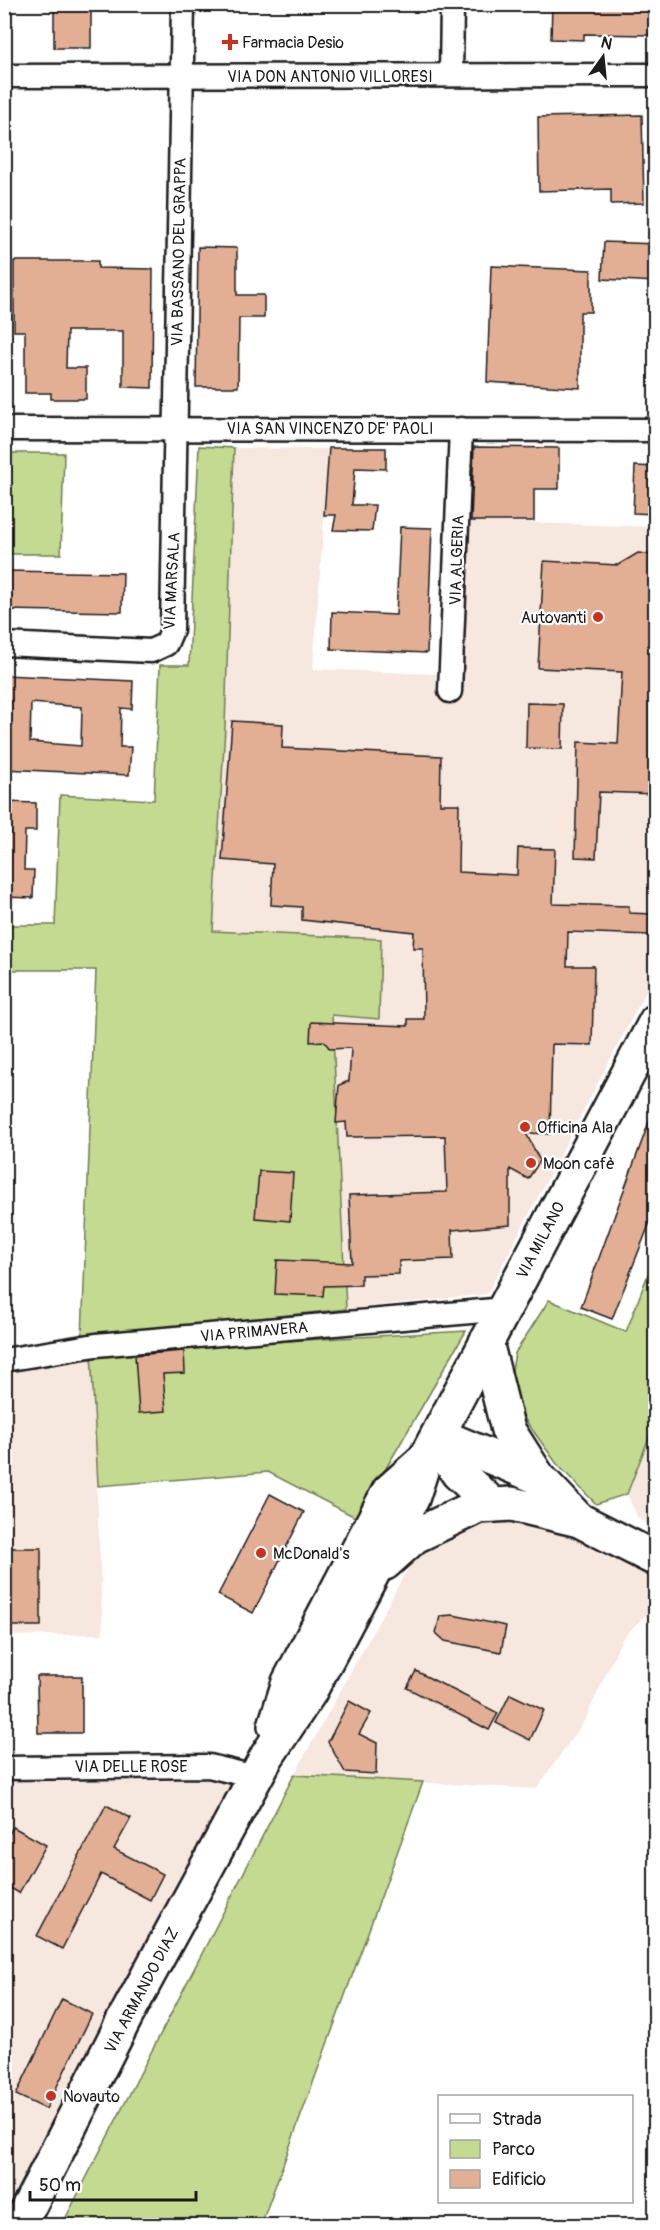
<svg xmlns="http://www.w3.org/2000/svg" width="660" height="2230" font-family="Pangolin,sans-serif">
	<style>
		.built { fill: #f6e7df }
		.green { fill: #c3da90; stroke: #707b56; stroke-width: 1.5 }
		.building { fill: #e2af95; stroke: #1c1c1c; stroke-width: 1.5; fill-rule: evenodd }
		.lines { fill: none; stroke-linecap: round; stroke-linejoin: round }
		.minor-casing { stroke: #1c1c1c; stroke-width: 27 }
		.secondary-casing { stroke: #1c1c1c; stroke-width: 38 }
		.minor { stroke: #fff; stroke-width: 22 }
		.secondary { stroke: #fff; stroke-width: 33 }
		.poi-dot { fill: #c8321e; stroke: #fff; stroke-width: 2 }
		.labels { text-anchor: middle; stroke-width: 4.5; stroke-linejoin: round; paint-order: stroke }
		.poi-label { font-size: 16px; fill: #1c1c1c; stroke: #fff; text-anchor: start }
		.street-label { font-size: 16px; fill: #1c1c1c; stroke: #fff }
	</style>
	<rect width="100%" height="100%" fill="#fff"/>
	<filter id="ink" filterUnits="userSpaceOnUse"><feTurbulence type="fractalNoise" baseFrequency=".0167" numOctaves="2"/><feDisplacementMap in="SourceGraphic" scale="12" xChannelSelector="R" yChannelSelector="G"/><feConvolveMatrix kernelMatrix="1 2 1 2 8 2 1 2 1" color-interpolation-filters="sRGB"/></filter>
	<g filter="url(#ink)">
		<g class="built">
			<polygon points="234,448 329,449 313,669 457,675 468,521 655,527 655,974 487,1294 346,1309 332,1014 213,931 222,804"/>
			<polygon points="91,1352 103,1634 5,1636 5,1367"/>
			<polygon points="655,1422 656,1527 655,1527 638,1518 627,1494"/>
			<polygon points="506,1521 574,1537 655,1578 655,1615 644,1616 622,1639 585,1720 536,1789 294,1775 418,1550 473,1523"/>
			<polygon points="235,1780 144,1945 5,2210 5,1782"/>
		</g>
		<g class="green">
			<polygon points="199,446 234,448 225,727 213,931 381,939 379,1019 332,1015 346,1309 82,1337 96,970 5,970 5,925 55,925 60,795 154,800 160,665 189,665"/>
			<polygon points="5,453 64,453 61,554 5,554"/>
			<polygon points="655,1256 655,1422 627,1494 596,1504 557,1464 526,1421 509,1387 515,1353 549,1300 626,1332"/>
			<polygon points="466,1331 357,1518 268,1472 98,1486 91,1352"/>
			<polygon points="294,1775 423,1782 261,2225 62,2225"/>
		</g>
		<g class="building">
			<rect x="54" y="4" width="37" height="44"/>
			<polygon points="552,4 653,4 653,35 584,34 584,40 551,39"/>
			<polygon points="642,115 644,203 611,204 611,189 539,191 538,117"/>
			<polygon points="604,242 656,244 656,282 602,279"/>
			<polygon points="198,247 237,248 237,295 264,295 264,318 239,318 238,387 196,387"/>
			<polygon points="14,261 98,261 98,268 153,269 152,388 123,387 123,331 67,331 66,368 86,368 86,399 51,399 51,393 25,393 25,331 14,331"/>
			<polygon points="491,266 591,270 591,312 580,312 580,388 487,382"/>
			<polygon points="474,447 559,448 559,489 534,489 534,521 471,521"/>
			<polygon points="329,448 386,448 386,469 355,468 352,505 375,505 372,531 333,530 336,515 324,515"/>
			<polygon points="635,466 656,467 656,514 633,513"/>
			<polygon points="400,527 432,528 427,653 331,649 332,612 396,615"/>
			<polygon points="638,553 656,555 656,794 599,792 596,858 575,857 578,742 618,744 622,672 538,668 544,561 618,565"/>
			<polygon points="4,571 123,573 122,612 4,610"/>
			<path d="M4,675L133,681L132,709L121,708L120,747H131L129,775L4,769ZM31,703L82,707L81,746L30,742Z"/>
			<polygon points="527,703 563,704 562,749 526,748"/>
			<polygon points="232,721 283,724 282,748 441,756 440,804 459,804 458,872 517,875 518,848 555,849 553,904 629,906 629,913 652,914 651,935 568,932 567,966 594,966 592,1045 552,1044 550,1134 526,1133 540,1161 528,1179 510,1169 510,1225 452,1230 453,1259 399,1261 399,1274 361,1275 361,1285 324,1286 323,1296 275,1294 277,1260 352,1263 349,1195 447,1192 445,1136 347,1137 346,1122 336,1123 339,1085 349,1081 351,1048 330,1049 324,1041 310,1042 311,1022 408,1026 408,1019 424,1019 423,948 413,948 414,932 302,920 302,907 271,905 273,864 222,860"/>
			<polygon points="4,802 36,803 36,831 25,831 24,870 34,870 33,898 4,897"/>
			<polygon points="653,1111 656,1111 656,1207 612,1319 581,1307"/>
			<polygon points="259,1171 293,1173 290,1221 255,1218"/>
			<polygon points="184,1351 185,1373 163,1374 166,1411 139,1413 135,1355"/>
			<polygon points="270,1494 304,1512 253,1613 218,1595"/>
			<rect x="4" y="1548" width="37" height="78"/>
			<polygon points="453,1615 506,1626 501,1652 445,1641 436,1633 440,1616"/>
			<polygon points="416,1671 498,1713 489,1730 407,1688"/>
			<polygon points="37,1676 82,1676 82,1733 38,1733"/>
			<polygon points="510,1694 544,1710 530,1740 496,1723"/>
			<polygon points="349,1701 371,1713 359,1734 377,1743 376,1774 345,1772 328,1742"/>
			<polygon points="106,1805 131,1818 114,1849 163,1874 150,1900 101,1874 62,1949 37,1936"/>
			<polygon points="13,1827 46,1845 19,1893 4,1884 4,1843"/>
			<polygon points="62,1999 92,2014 46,2109 16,2095"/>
		</g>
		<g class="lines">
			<defs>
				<g id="minor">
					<polyline points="451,75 452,4"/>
					<polyline points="4,76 656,75"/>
					<polyline points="4,429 656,430"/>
					<polyline points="4,644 151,651 166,644 172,630 183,4"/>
					<polyline points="450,691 461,429"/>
					<polyline points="4,1360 96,1345 505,1309"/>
					<polyline points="4,1768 209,1766 255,1777"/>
				</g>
				<g id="secondary">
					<polyline points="486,1342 508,1430 538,1477 579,1520"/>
					<polyline points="436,1441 455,1442 538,1477"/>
					<polyline points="436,1441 458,1473 493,1505"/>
					<polyline points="385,1563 415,1536 478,1506 512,1504 579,1520 656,1559"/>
					<polyline points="275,1726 289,1682 389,1491 425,1459"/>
					<polyline points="19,2226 125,2018 267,1756 309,1693 412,1499 425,1459 656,1021"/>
				</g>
			</defs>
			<use href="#minor" class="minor-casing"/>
			<use href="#secondary" class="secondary-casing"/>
			<use href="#minor" class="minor"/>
			<use href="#secondary" class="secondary"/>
		</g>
	</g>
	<g class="poi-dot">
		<path d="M227 33h6v6h6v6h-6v6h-6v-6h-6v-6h6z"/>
		<circle cx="598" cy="617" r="6"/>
		<circle cx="525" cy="1127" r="6"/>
		<circle cx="531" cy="1163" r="6"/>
		<circle cx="261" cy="1553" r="6"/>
		<circle cx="51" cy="2096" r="6"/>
	</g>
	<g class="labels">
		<g class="poi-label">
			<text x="242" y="48">Farmacia Desio</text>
			<text x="586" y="623" text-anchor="end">Autovanti</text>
			<text x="537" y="1133">Officina Ala</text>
			<text x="543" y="1169">Moon cafè</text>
			<text x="273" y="1559">McDonald's</text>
			<text x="63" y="2102">Novauto</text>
		</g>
		<g class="street-label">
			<text x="330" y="82">VIA DON ANTONIO VILLORESI</text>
			<text transform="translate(178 252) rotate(-89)" y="6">VIA BASSANO DEL GRAPPA</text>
			<text x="330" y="434">VIA SAN VINCENZO DE' PAOLI</text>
			<text transform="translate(456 560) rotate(-88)" y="6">VIA ALGERIA</text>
			<text transform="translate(171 581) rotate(-87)" y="6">VIA MARSALA</text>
			<text transform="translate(540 1240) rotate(-62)" y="6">VIA MILANO</text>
			<text transform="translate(254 1331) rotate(-5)" y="6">VIA PRIMAVERA</text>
			<text x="131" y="1772">VIA DELLE ROSE</text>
			<text transform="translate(141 1990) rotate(-62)" y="6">VIA ARMANDO DIAZ</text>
		</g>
	</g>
	<rect width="660" height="2230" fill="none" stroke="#fff" stroke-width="24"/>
	<rect x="12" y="12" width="636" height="2206" fill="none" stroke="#1c1c1c" stroke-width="2" filter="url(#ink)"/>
	<rect x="438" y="2095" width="195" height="108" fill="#ffffff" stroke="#a4a4a4" stroke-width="1.5"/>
	<rect x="450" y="2114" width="30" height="9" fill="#ffffff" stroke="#a4a4a4" stroke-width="1.5"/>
	<text x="492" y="2125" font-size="18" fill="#1c1c1c">Strada</text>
	<rect x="450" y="2140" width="30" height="18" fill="#c3da90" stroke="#a4a4a4" stroke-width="1.5"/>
	<text x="492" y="2155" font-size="18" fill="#1c1c1c">Parco</text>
	<rect x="450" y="2170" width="30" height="18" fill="#e2af95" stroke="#a4a4a4" stroke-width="1.5"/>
	<text x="492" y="2185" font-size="18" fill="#1c1c1c">Edificio</text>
	<g transform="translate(603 57) rotate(15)" stroke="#ffffff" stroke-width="4.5" paint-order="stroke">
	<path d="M0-4.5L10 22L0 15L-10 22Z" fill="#1c1c1c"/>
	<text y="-9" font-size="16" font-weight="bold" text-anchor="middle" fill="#1c1c1c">N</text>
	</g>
	<path d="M30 2191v9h166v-9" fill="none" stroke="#1c1c1c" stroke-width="3"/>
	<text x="39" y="2191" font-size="18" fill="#1c1c1c" stroke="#ffffff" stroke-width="4.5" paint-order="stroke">50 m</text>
</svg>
